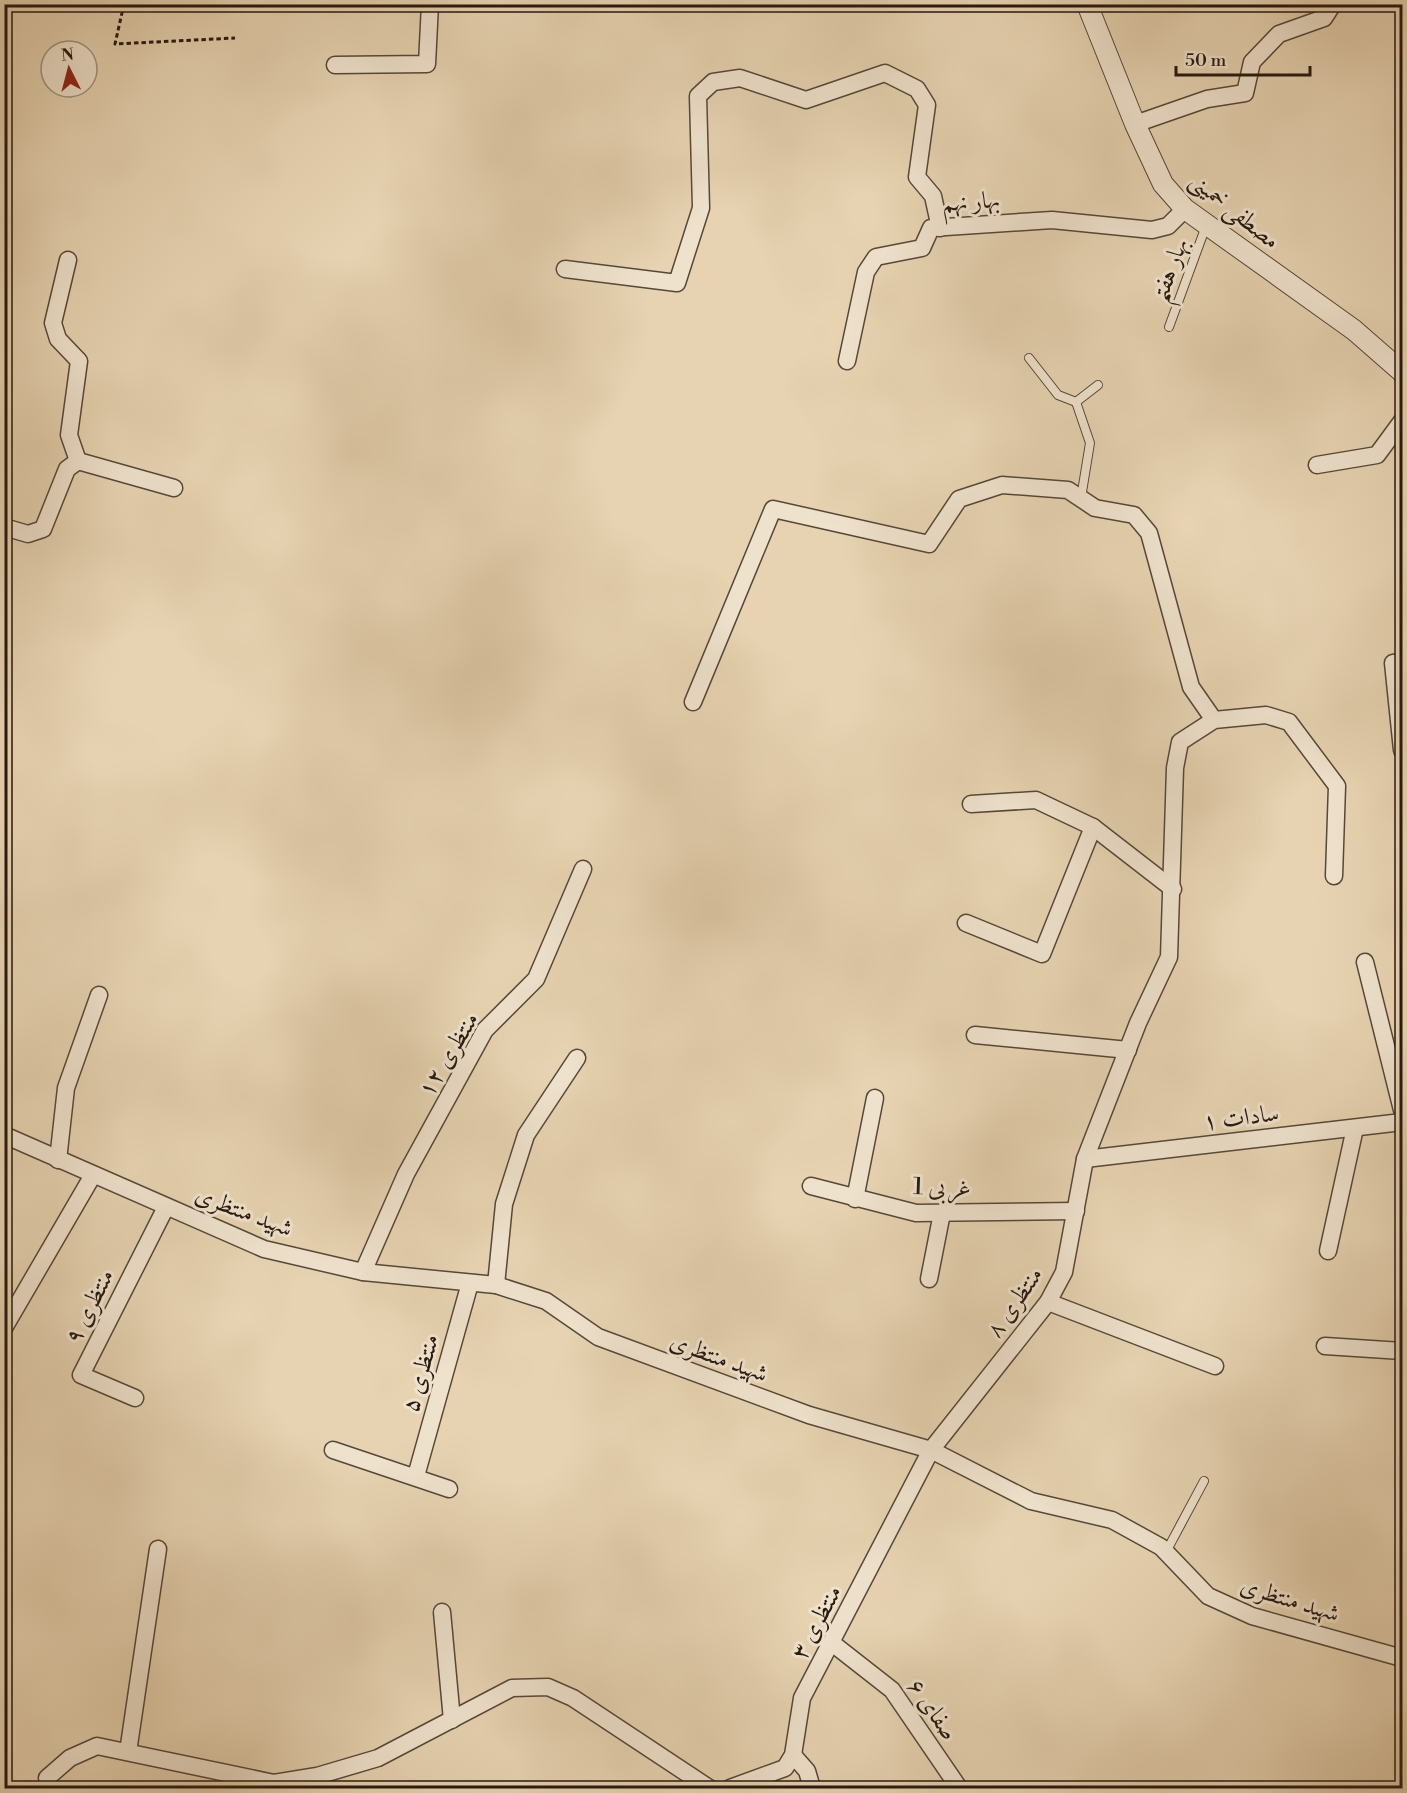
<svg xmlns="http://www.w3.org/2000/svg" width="1407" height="1793" font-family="'Libre Bodoni',Amiri,serif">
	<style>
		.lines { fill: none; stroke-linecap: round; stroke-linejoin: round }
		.service-casing { stroke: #564838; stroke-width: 10 }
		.minor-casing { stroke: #564838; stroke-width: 19 }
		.tertiary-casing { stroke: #564838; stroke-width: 22 }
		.path { stroke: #26190f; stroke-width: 3; stroke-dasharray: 4.5 3; stroke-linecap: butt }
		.service { stroke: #efe2cd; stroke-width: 8 }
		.minor { stroke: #efe2cd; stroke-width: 16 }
		.tertiary { stroke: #efe2cd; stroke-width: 20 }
		.labels { text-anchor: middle; stroke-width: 6; stroke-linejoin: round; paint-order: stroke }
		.street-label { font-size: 24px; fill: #26190f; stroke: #efe2cd }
	</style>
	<rect width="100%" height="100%" fill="#e7d3b2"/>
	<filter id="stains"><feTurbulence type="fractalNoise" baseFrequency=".00333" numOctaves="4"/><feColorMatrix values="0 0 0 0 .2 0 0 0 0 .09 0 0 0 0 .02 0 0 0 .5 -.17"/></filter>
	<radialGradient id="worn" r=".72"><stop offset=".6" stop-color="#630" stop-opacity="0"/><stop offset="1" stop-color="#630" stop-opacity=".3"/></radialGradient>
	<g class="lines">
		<defs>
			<g id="service">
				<polyline points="1169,327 1206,226"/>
				<polyline points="1029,358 1058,395 1076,402"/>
				<polyline points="1081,498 1090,443 1076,402 1098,385"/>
				<polyline points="1166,1552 1204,1481"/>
				<polyline points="40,1788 47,1778"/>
			</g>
			<g id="minor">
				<polyline points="335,65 427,64 430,4"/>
				<polyline points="1135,124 1207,99 1245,93 1252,62 1279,34 1324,18 1333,4"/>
				<polyline points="68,260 53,323 58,339 79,361 69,435 78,461"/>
				<polyline points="565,269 677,283 701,208 698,96 713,82 740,78 806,100 885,73 917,89 927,105 917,177 933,196 940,228"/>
				<polyline points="847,361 866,272 876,257 922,248 931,228 1052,220 1152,230 1168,226 1185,209"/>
				<polyline points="1317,465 1377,455 1402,421"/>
				<polyline points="4,527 28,534 43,529 67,469 78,461 174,488"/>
				<polyline points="1402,662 1393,663 1402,750"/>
				<polyline points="693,702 773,509 929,544 959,499 1002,485 1068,490 1095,508 1134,515 1149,533 1191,687 1214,720"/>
				<polyline points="971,804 1036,800 1093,827 1173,889"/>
				<polyline points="966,923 1042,954 1093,827"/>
				<polyline points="1365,962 1402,1110"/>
				<polyline points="975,1035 1128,1050"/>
				<polyline points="4,1135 264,1249 363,1272 496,1285 546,1301 598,1337 809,1415 931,1450 1031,1501 1112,1520 1161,1547 1208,1596 1252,1616 1402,1658"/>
				<polyline points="1085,1159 1402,1122"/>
				<polyline points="58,1160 66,1088 99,995"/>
				<polyline points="811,1186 916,1213 1076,1211"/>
				<polyline points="855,1199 875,1098"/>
				<polyline points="1328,1251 1355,1128"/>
				<polyline points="363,1272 406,1174 485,1030 536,979 583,869"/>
				<polyline points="929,1279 942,1213"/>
				<polyline points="496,1285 504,1204 526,1135 577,1058"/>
				<polyline points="1048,1302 1215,1366"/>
				<polyline points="4,1328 93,1175"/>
				<polyline points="1325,1346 1402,1351"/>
				<polyline points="135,1398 81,1375 166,1207"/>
				<polyline points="333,1450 449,1489"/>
				<polyline points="416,1476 470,1283"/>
				<polyline points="442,1612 452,1720"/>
				<polyline points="832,1643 892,1690 959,1788"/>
				<polyline points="128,1752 158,1549"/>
				<polyline points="793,1755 807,1771 812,1788"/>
				<polyline points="47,1778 70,1758 97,1746 274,1783 317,1776 378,1758 512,1688 548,1687 573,1698 709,1788"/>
				<polyline points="730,1788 785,1768 793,1755 802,1698 931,1450 1048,1302 1064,1272 1085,1159 1138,1023 1169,957 1175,768 1180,742 1214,720 1266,715 1289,722 1337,786 1334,876"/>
			</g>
			<polyline id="tertiary" points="1087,4 1135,124 1163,184 1185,209 1354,330 1402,372"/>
		</defs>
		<use href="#service" class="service-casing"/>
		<use href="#minor" class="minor-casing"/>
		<use href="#tertiary" class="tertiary-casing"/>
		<polyline class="path" points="124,4 115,44 235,38"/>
		<use href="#service" class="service"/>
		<use href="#minor" class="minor"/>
		<use href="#tertiary" class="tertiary"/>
	</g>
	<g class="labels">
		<g class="street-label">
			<text transform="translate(971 201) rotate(-4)" y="8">بهار نهم</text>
			<text transform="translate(1235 210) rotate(39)" y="8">مصطفی خمینی</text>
			<text transform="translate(1169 270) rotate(-70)" y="8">بهار هفتم</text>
			<text transform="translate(448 1054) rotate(-59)" y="8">منتظری ۱۲</text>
			<text transform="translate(1241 1117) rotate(-7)" y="8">سادات ۱</text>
			<text transform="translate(942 1187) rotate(2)" y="8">غربی 1</text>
			<text transform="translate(244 1211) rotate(21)" y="8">شهید منتظری</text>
			<text transform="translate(1014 1302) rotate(-55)" y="8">منتظری ۸</text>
			<text transform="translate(89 1306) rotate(-63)" y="8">منتظری ۹</text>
			<text transform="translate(719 1357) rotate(20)" y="8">شهید منتظری</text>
			<text transform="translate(420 1373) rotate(-74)" y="8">منتظری ۵</text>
			<text transform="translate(1290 1599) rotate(17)" y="8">شهید منتظری</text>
			<text transform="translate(816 1622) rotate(-62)" y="8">منتظری ۳</text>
			<text transform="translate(933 1709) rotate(55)" y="8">صفای ۶</text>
		</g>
	</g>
	<rect width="1407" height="1793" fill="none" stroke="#e7d3b2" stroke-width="24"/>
	<rect x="6" y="6" width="1395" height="1781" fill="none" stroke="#26190f" stroke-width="3"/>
	<rect x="12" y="12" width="1383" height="1769" fill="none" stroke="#26190f" stroke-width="1.5"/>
	<g transform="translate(69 69) rotate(354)"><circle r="28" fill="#efe2cd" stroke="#9f9281" stroke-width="1.5"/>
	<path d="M0-4.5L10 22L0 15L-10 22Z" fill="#8f2418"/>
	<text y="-9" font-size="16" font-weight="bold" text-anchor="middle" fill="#26190f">N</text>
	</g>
	<path d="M1176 66v9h134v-9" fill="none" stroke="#26190f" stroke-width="3"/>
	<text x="1185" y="66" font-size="18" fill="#26190f" stroke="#efe2cd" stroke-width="4.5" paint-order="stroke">50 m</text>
	<rect width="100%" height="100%" filter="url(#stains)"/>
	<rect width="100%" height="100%" fill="url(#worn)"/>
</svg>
